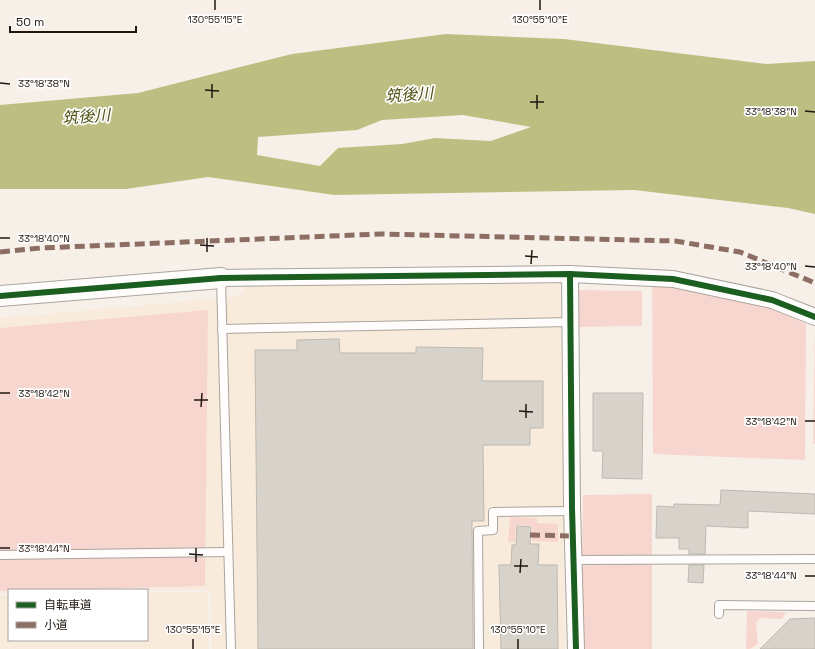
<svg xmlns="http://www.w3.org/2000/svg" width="815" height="649" font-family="'Space Grotesk','Noto Sans JP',sans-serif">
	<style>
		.built { fill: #f9ebdc }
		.green { fill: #f8d6d0 }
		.water { fill: #bdbf82; fill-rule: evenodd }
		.building { fill: #d7d2ca; stroke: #bdb9b1 }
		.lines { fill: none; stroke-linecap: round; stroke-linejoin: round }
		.service-casing { stroke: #aaa49d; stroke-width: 10 }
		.minor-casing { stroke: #aaa49d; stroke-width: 18 }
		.tertiary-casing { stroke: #aaa49d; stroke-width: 22 }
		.service { stroke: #fefdfc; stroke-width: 8 }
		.minor { stroke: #fefdfc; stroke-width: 16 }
		.tertiary { stroke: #fefdfc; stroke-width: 20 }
		.quiet { stroke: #8d6e63; stroke-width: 5; stroke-dasharray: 10 5; stroke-linecap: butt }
		.cycleway-casing { stroke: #fff; stroke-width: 8 }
		.cycleway { stroke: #1b5e20; stroke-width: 6 }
		.ticks { fill: none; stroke: #1f1710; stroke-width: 1.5 }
		.labels { text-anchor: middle; stroke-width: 3.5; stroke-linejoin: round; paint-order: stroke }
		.water-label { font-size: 16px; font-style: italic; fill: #4e5111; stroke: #fff }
		.ticks-label { font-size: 10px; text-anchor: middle; fill: #1f1710; stroke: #fff; stroke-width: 3.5; stroke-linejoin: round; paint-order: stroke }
	</style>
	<rect width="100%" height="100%" fill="#f6f0e9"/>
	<g class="built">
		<polygon points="251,281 560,281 565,649 212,649 210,590 9,590 9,593 0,593 0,318 237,297"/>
		<polygon points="208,592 209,649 0,649 0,596 9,595 9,640 147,640 147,593"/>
	</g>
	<g class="green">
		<polygon points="652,285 708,293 771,308 806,324 805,460 653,454"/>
		<polygon points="578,290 642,291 642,326 579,327"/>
		<polygon points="208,310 205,586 0,591 0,328"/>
		<polygon points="815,326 815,444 813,444"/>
		<polygon points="652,494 652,556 582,556 583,495"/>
		<polygon points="510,517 537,518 537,523 558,524 558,542 532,541 532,526 516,525 515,542 508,542"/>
		<polygon points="652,562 652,649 579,649 577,566"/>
		<polygon points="747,611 786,612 782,619 760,618 756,623 758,644 750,649 746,649"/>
	</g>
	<path class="water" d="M446,34L564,39L767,64L815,61V214L788,208L634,190L334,195L208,177L126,189H0V105L138,93L292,54ZM463,115L531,127L491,141L435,138L402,144L338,148L320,166L257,155L258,137L357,130L382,120Z"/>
	<g class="building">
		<polygon points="339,339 340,353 416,353 416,347 483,348 482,381 543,381 543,428 530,428 530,445 483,445 484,521 472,521 473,649 258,649 255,350 297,350 297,340"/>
		<polygon points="593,393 643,393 642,479 602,478 603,451 593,451"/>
		<polygon points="721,490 815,494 815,514 748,511 748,528 706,526 705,554 689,554 689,549 679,549 679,538 656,538 657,506 674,507 674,504 720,505"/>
		<polygon points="517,526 531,527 530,544 539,544 538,565 557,565 558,649 501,649 499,565 511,565 512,545 516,545"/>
		<polygon points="689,565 704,565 703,583 688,582"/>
		<polygon points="815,618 815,649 760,649 790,619"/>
	</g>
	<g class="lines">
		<defs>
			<g id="service">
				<polyline points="221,279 231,649"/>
				<polyline points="222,329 570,322"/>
				<polyline points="0,555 228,552"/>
				<polyline points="573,560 815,559"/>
				<polyline points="719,614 719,605 815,606"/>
				<polyline points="479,649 478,531 493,530 493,512 572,511"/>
			</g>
			<g id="minor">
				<polyline points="570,274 572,508 576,649"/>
				<polyline points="221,278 570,274 673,279 772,300 815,317"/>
			</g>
			<polyline id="tertiary" points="0,296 221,278"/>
		</defs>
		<use href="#service" class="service-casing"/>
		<use href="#minor" class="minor-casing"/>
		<use href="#tertiary" class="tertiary-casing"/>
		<use href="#service" class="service"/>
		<use href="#minor" class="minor"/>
		<use href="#tertiary" class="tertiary"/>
		<g class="quiet">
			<polyline points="0,252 41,248 380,234 675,241 740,252 815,283"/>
			<polyline points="530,535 573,536"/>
		</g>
		<defs>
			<g id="cycleway">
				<polyline points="570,274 572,508 576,649"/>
				<polyline points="0,296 221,278 570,274 673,279 772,300 815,317"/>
			</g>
		</defs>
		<use href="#cycleway" class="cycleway-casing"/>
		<use href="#cycleway" class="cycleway"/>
	</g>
	<path class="ticks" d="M215,10V0M540,10V0M0,83L10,84M205,90L219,91M212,98V84M530,102H544M537,109V95M805,111L815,112M0,238H10M200,245L214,246M207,252V238M525,256L538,257M531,264L532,250M805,266L815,267M0,393H10M194,400H208M201,407L202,393M519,411L533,412M526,418V404M805,421H815M0,548H10M189,554L203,555M196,562V548M514,566H528M520,573L521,559M805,576H815M193,649V639M518,649V639"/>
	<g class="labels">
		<g class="water-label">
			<text transform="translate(409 94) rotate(-4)" y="6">筑後川</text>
			<text transform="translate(86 116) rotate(-4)" y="6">筑後川</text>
		</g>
	</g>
	<g class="ticks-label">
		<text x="215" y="23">130°55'15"E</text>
		<text x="540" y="23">130°55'10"E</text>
		<text x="44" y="87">33°18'38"N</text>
		<text x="771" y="115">33°18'38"N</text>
		<text x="44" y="242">33°18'40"N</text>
		<text x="771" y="270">33°18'40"N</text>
		<text x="44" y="397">33°18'42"N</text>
		<text x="771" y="425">33°18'42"N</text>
		<text x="44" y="552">33°18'44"N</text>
		<text x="771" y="579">33°18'44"N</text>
		<text x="193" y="633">130°55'15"E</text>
		<text x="518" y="633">130°55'10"E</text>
	</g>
	<rect x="8" y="589" width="140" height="52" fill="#ffffff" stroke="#a5a29f"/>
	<rect x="16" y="602" width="20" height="6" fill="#1b5e20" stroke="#a5a29f"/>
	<text x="44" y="609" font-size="12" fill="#1f1710">自転車道</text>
	<rect x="16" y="622" width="20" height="6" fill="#8d6e63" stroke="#a5a29f"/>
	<text x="44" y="629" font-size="12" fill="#1f1710">小道</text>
	<path d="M10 26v6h126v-6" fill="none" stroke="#1f1710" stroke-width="2"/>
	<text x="16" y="26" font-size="12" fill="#1f1710" stroke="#ffffff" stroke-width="3" paint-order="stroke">50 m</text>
</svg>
